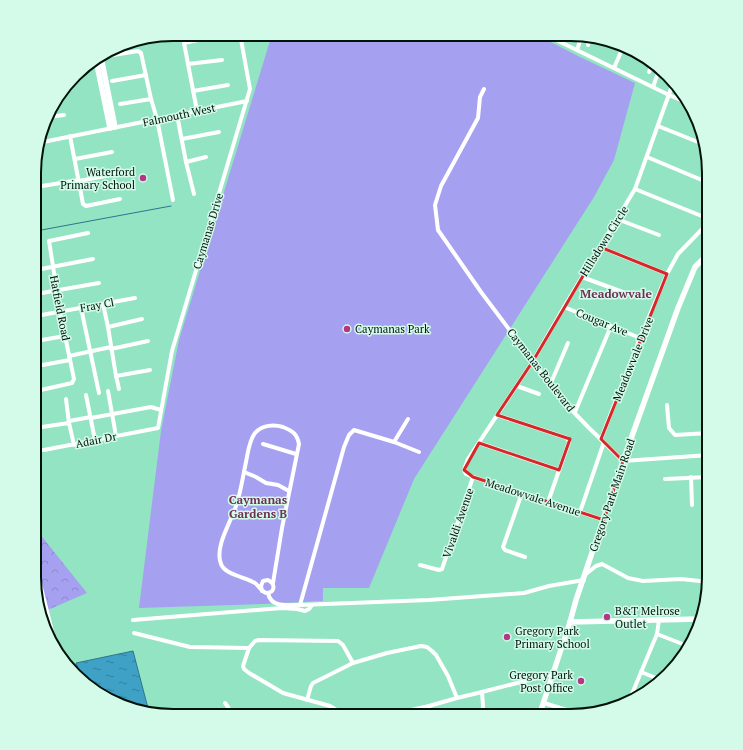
<svg xmlns="http://www.w3.org/2000/svg" width="743" height="750" font-family="'PT Serif',serif">
	<style>
		.forest { fill: url(#forest-crowns) }
		.garden { fill: #a6a0f0 }
		.water { fill: url(#water-ripples); stroke: #2c768d }
		.lines { fill: none; stroke-linecap: round; stroke-linejoin: round }
		.stream { stroke: #2c768d; stroke-width: 1 }
		.minor { stroke: #fff; stroke-width: 4 }
		.tertiary { stroke: #fff; stroke-width: 5.5 }
		.primary { stroke: #fff; stroke-width: 7 }
		.marked { fill: none; stroke: #d62828; stroke-width: 3; stroke-linejoin: round }
		.poi-dot { fill: #b43685; stroke: #d4fbea; stroke-width: 1.5 }
		.labels { text-anchor: middle; stroke-width: 3; stroke-linejoin: round; paint-order: stroke }
		.street-label { font-size: 11px; fill: #001209; stroke: #d4fbea }
		.poi-label { font-size: 11px; fill: #001209; stroke: #d4fbea; text-anchor: start }
		.neighbourhood-label { font-size: 12px; font-weight: bold; fill: #6f3054; stroke: #d4fbea }
		.rim { fill: none; stroke: #001209; stroke-width: 2 }
	</style>
	<defs>
		<pattern id="forest-crowns" width="20" height="18" patternUnits="userSpaceOnUse"><rect width="20" height="18" fill="#a6a0f0"/><path d="M2 6a3 3 0 1 1 6 0M12 15a3 3 0 1 1 6 0" fill="none" stroke="#8d89cc"/></pattern>
		<pattern id="water-ripples" width="26" height="14" patternUnits="userSpaceOnUse"><rect width="26" height="14" fill="#3fa1c5"/><path d="M2 4q2-2 4 0t4 0M15 11q2-2 4 0t4 0" fill="none" stroke="#32829e"/></pattern>
	</defs>
	<rect width="100%" height="100%" fill="#92e4c3"/>
	<polygon class="forest" points="35,528 87,593 43,612 47,633 41,622 34,586"/>
	<polygon class="garden" points="272,34 537,35 580,57 635,83 614,160 594,197 414,479 369,588 323,588 323,601 262,604 139,608 161,431 179,340"/>
	<polygon class="water" points="133,651 149,712 111,702 80,675 76,663"/>
	<g class="lines">
		<polyline class="stream" points="36,231 171,206"/>
		<g class="minor">
			<polyline points="546,35 669,95 688,103"/>
			<polyline points="568,35 573,38 574,35"/>
			<polyline points="588,45 591,36"/>
			<polyline points="577,50 582,35"/>
			<polyline points="107,56 138,51 141,53 151,99 157,119 173,200"/>
			<polyline points="188,64 222,60"/>
			<polyline points="614,68 623,47"/>
			<polyline points="649,72 652,64"/>
			<polyline points="112,81 146,75"/>
			<polyline points="653,87 659,70"/>
			<polyline points="484,89 480,97 478,118 441,186 435,205 438,230 481,292 533,361 550,385 562,400 588,427 623,461 709,455"/>
			<polyline points="193,91 228,85"/>
			<polyline points="120,104 151,99"/>
			<polyline points="197,111 184,43 217,36"/>
			<polyline points="177,115 186,162 194,194"/>
			<polyline points="48,117 64,115"/>
			<polyline points="658,126 703,144"/>
			<polyline points="70,136 83,204 86,206 120,199"/>
			<polyline points="182,139 219,132"/>
			<polyline points="38,143 247,101"/>
			<polyline points="647,157 709,183"/>
			<polyline points="75,159 112,152"/>
			<polyline points="186,162 206,157"/>
			<polyline points="79,181 116,174"/>
			<polyline points="36,187 79,180"/>
			<polyline points="635,189 709,219"/>
			<polyline points="36,216 39,215 40,213 36,191"/>
			<polyline points="617,219 659,235"/>
			<polyline points="600,247 667,274"/>
			<polyline points="36,270 93,259"/>
			<polyline points="582,277 628,294"/>
			<polyline points="36,294 99,283"/>
			<polyline points="103,304 108,327 116,376 150,370"/>
			<polyline points="564,307 640,338"/>
			<polyline points="81,308 99,393"/>
			<polyline points="36,316 135,298"/>
			<polyline points="108,327 142,319"/>
			<polyline points="36,341 65,336"/>
			<polyline points="111,349 148,341"/>
			<polyline points="69,356 111,347"/>
			<polyline points="37,366 70,360"/>
			<polyline points="116,376 119,389"/>
			<polyline points="550,385 568,343"/>
			<polyline points="517,386 539,394"/>
			<polyline points="41,390 72,383 74,379 60,312 53,266 49,241 88,233"/>
			<polyline points="108,391 116,436"/>
			<polyline points="86,395 95,440"/>
			<polyline points="66,399 69,423"/>
			<polyline points="667,405 669,428 675,435 709,433"/>
			<polyline points="575,412 611,326"/>
			<polyline points="497,415 567,438 569,442 548,502"/>
			<polyline points="91,418 151,407 161,410"/>
			<polyline points="69,421 91,417"/>
			<polyline points="35,428 69,423 74,445"/>
			<polyline points="601,439 640,338 667,274 678,254 709,222"/>
			<polyline points="394,442 419,452"/>
			<polyline points="479,443 559,470"/>
			<polyline points="263,444 296,454"/>
			<polyline points="35,450 44,450 158,428 172,351 250,89 240,34"/>
			<polyline points="244,472 256,477 266,483 278,485 289,491"/>
			<polyline points="691,477 692,505"/>
			<polyline points="665,479 709,477"/>
			<polyline points="522,493 503,547 505,550 525,557"/>
			<polyline points="580,512 604,442"/>
			<polyline points="604,520 473,477 466,474 464,470 468,459 533,361 564,307 635,189 673,83"/>
			<polyline points="420,565 439,570 442,569 473,477"/>
			<polyline points="586,574 596,566 602,564 628,578 643,581 681,579 709,582"/>
			<path d="M262,591L261,586L263,581L268,580C276,584 275,593 266,593C261,591 259,586 255,583C246,577 225,575 221,564C214,546 232,521 237,503C241,490 243,476 246,462C248,452 249,441 255,433C262,425 274,424 283,427C293,431 297,434 299,444L282,528L273,583"/>
			<path d="M268,593C271,608 287,605 300,605L429,600L524,593L549,586L584,580"/>
			<polyline points="300,605 344,447 349,435 354,430 394,442 408,419"/>
			<polyline points="133,620 282,608 297,609 305,611 309,609 312,605"/>
			<polyline points="134,633 190,647 249,648"/>
			<polyline points="657,634 690,647"/>
			<polyline points="641,672 661,680"/>
			<polyline points="307,700 311,686 313,683 353,663 387,653 421,646 427,647 432,651 436,655 448,676 457,698"/>
			<polyline points="629,701 657,634 659,620"/>
			<polyline points="225,703 228,707 232,716"/>
			<polyline points="544,703 583,715"/>
			<polyline points="429,706 430,716"/>
			<polyline points="346,716 330,706 283,693 249,673 244,669 243,666 249,648 255,641 259,640 338,641 343,645 353,663"/>
			<polyline points="385,716 429,706 457,698 482,692 552,674"/>
			<polyline points="482,716 483,706 482,692"/>
		</g>
		<g class="tertiary">
			<polyline points="101,57 115,127"/>
			<polyline points="96,60 110,128"/>
			<polyline points="570,622 699,619"/>
			<polyline points="539,716 570,622 576,600 623,461 678,308 695,267 709,253"/>
		</g>
		<polyline class="primary" points="34,566 54,645"/>
	</g>
	<path class="marked" d="M600,247L667,274L601,439L623,461L604,520L473,477L464,470L479,443L559,470L570,439L497,415L533,361Z"/>
	<g class="poi-dot">
		<circle cx="143" cy="178" r="4"/>
		<circle cx="347" cy="329" r="4"/>
		<circle cx="607" cy="617" r="4"/>
		<circle cx="507" cy="637" r="4"/>
		<circle cx="581" cy="681" r="4"/>
	</g>
	<g class="labels">
		<g class="street-label">
			<text transform="translate(179 115) rotate(-12)" y="4">Falmouth West</text>
			<text transform="translate(208 231) rotate(-73)" y="4">Caymanas Drive</text>
			<text transform="translate(604 241) rotate(-58)" y="4">Hillsdown Circle</text>
			<text transform="translate(97 305) rotate(-10)" y="4">Fray Cl</text>
			<text transform="translate(60 308) rotate(79)" y="4">Hatfield Road</text>
			<text transform="translate(602 322) rotate(22)" y="4">Cougar Ave</text>
			<text transform="translate(633 359) rotate(-68)" y="4">Meadowvale Drive</text>
			<text transform="translate(541 370) rotate(52)" y="4">Caymanas Boulevard</text>
			<text transform="translate(96 440) rotate(-11)" y="4">Adair Dr</text>
			<text transform="translate(612 495) rotate(-71)" y="4">Gregory Park Main Road</text>
			<text transform="translate(533 497) rotate(18)" y="4">Meadowvale Avenue</text>
			<text transform="translate(458 523) rotate(-71)" y="4">Vivaldi Avenue</text>
		</g>
		<g class="poi-label">
			<text x="135" y="176" text-anchor="end">Waterford<tspan x="135" dy="13">Primary School</tspan></text>
			<text x="355" y="333">Caymanas Park</text>
			<text x="615" y="615">B&amp;T Melrose<tspan x="615" dy="13">Outlet</tspan></text>
			<text x="515" y="635">Gregory Park<tspan x="515" dy="13">Primary School</tspan></text>
			<text x="573" y="679" text-anchor="end">Gregory Park<tspan x="573" dy="13">Post Office</tspan></text>
		</g>
		<g class="neighbourhood-label">
			<text x="616" y="298">Meadowvale</text>
			<text x="258" y="504">Caymanas<tspan x="258" dy="14">Gardens B</tspan></text>
		</g>
	</g>
	<path d="M0 0H743V750H0ZM173 41H570A132 132 0 0 1 702 173V577A132 132 0 0 1 570 709H173A132 132 0 0 1 41 577V173A132 132 0 0 1 173 41Z" fill="#d4fbea" fill-rule="evenodd"/>
	<path class="rim" d="M173 41H570A132 132 0 0 1 702 173V577A132 132 0 0 1 570 709H173A132 132 0 0 1 41 577V173A132 132 0 0 1 173 41Z"/>
</svg>
